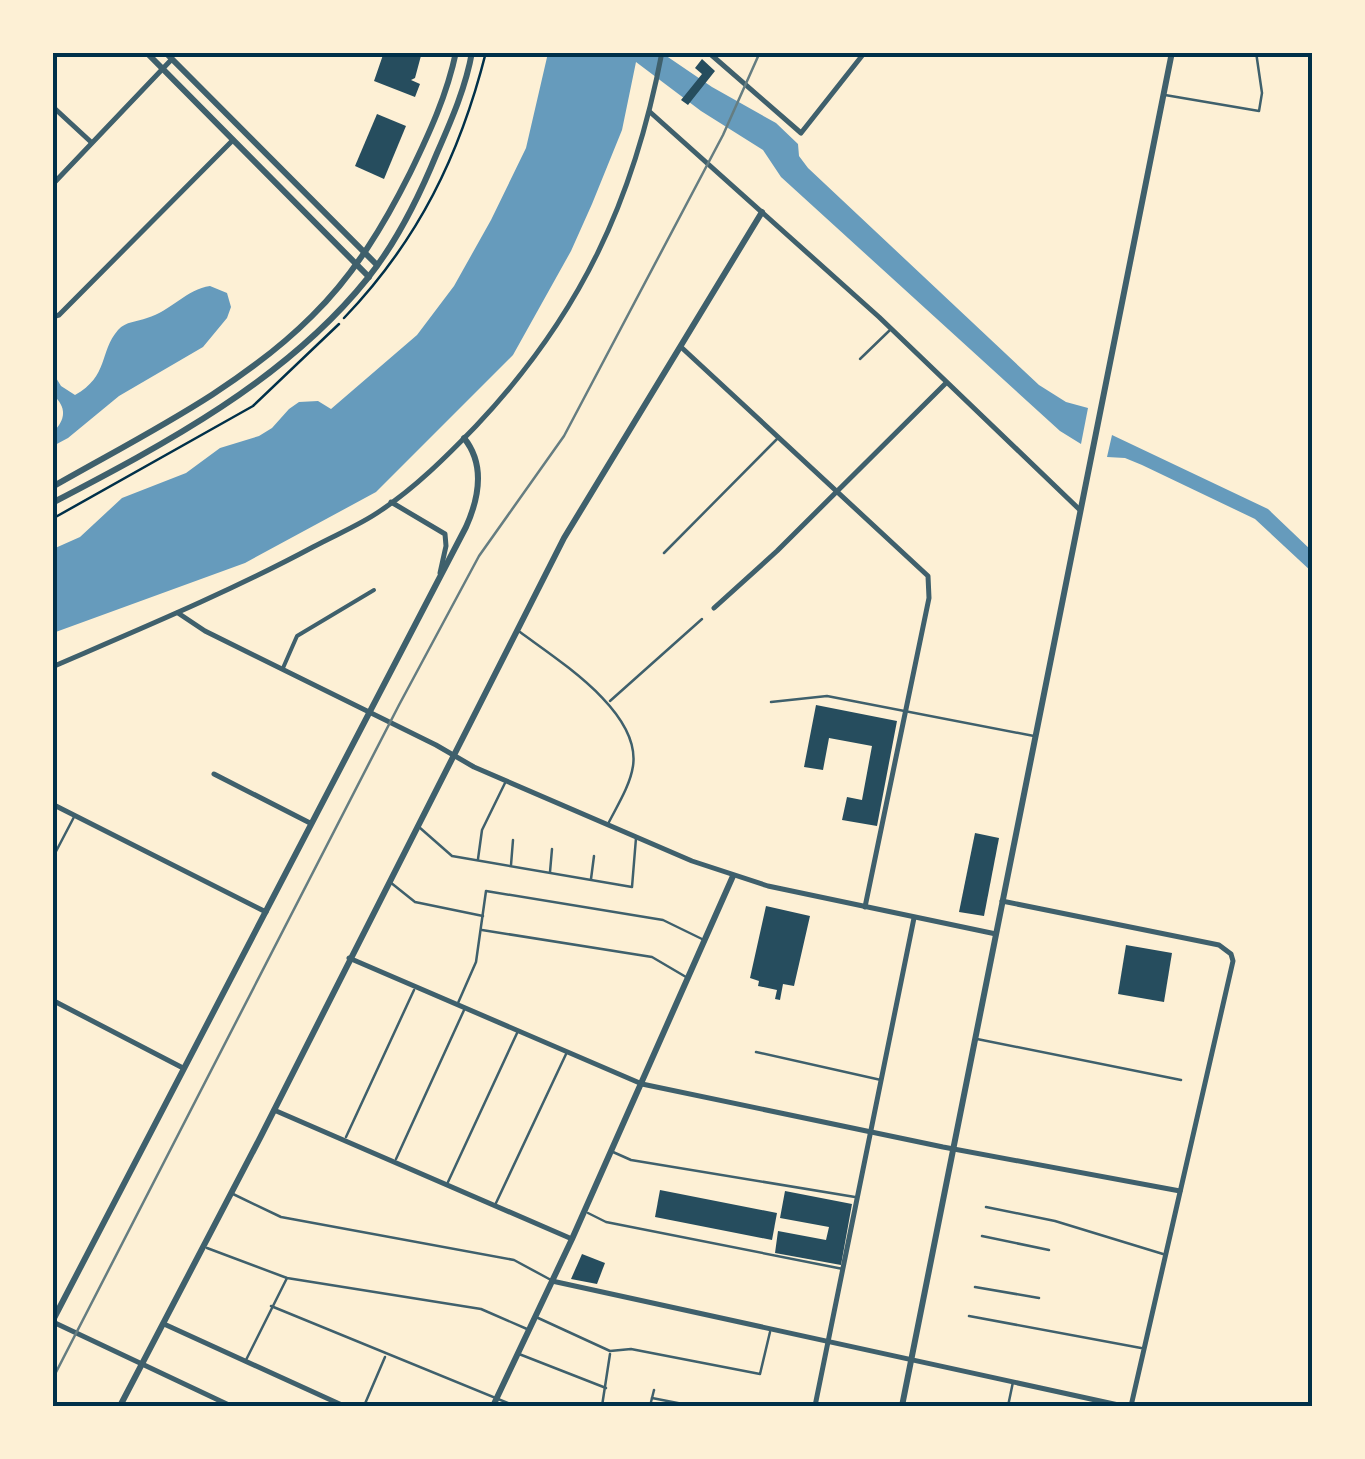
<svg xmlns="http://www.w3.org/2000/svg" width="1365" height="1459" font-family="Literata,serif">
	<style>
		.water { fill: #669bbc }
		.building { fill: #264d5e }
		.lines { fill: none; stroke-linecap: round; stroke-linejoin: round }
		.path { stroke: #003049; stroke-width: 2.5 }
		.service { stroke: #3f606c; stroke-width: 2.5 }
		.pedestrian { stroke: #3f606c; stroke-width: 4 }
		.minor { stroke: #3f606c; stroke-width: 5 }
		.tertiary { stroke: #3f606c; stroke-width: 6 }
		.tram { stroke: #657d81; stroke-width: 2.5 }
		.neatline { fill: none; stroke: #003049; stroke-width: 4 }
	</style>
	<rect width="100%" height="100%" fill="#fdf0d5"/>
	<g class="water">
		<polygon points="548,53 662,53 712,87 776,123 798,144 799,156 808,168 1039,385 1066,402 1088,408 1081,444 1060,431 781,177 763,150 701,111 636,62 622,130 592,204 571,251 513,355 376,492 245,563 53,633 53,549 80,537 122,498 186,473 220,448 259,436 272,428 289,409 299,402 318,401 331,409 417,335 454,286 491,220 526,148"/>
		<path d="M210,286L227,293L231,307L227,318L203,347L119,396L68,438L53,446V432C66,420 67,407 53,395V373L61,386L75,395C109,376 99,352 118,330C126,321 137,322 147,318C171,311 187,289 210,286Z"/>
		<polygon points="1112,435 1268,509 1312,551 1312,572 1255,519 1142,465 1125,458 1107,457"/>
	</g>
	<g class="building">
		<polygon points="384,52 422,52 415,78 411,80 420,84 415,97 374,81"/>
		<polygon points="702,59 715,71 688,105 681,100 702,74 695,68"/>
		<polygon points="377,114 406,126 384,179 355,166"/>
		<polygon points="816,705 897,721 877,826 842,820 847,797 862,800 872,746 829,738 823,770 804,767"/>
		<polygon points="975,833 999,838 984,916 959,912"/>
		<polygon points="766,906 810,916 794,986 783,984 780,1000 775,999 777,990 758,986 759,981 750,978"/>
		<polygon points="1126,945 1172,953 1164,1002 1118,994"/>
		<polygon points="660,1190 777,1213 772,1240 655,1217"/>
		<polygon points="785,1191 852,1204 841,1265 775,1253 778,1231 826,1240 829,1227 780,1218"/>
		<polygon points="582,1254 605,1263 597,1284 571,1279"/>
	</g>
	<g class="lines">
		<g class="path">
			<path d="M344,318C418,241 460,155 486,52"/>
			<polyline points="52,519 253,406 339,324"/>
		</g>
		<g class="service">
			<polyline points="1165,95 1259,111 1262,93 1256,52"/>
			<polyline points="860,359 890,330"/>
			<polyline points="664,553 779,437"/>
			<path d="M520,632C559,661 641,712 633,766C630,786 617,806 608,824"/>
			<polyline points="610,701 702,619"/>
			<polyline points="771,702 827,696 1034,736"/>
			<polyline points="419,827 452,856 632,887 636,838"/>
			<polyline points="52,859 74,817"/>
			<polyline points="478,859 482,830 505,783"/>
			<polyline points="511,865 513,840"/>
			<polyline points="550,872 552,849"/>
			<polyline points="591,879 594,856"/>
			<polyline points="390,882 415,902 483,916"/>
			<polyline points="482,930 652,957 686,977"/>
			<polyline points="458,1003 476,962 486,891 663,920 704,940"/>
			<polyline points="977,1039 1181,1080"/>
			<polyline points="756,1052 881,1080"/>
			<polyline points="346,1137 414,990"/>
			<polyline points="613,1152 631,1160 855,1197"/>
			<polyline points="396,1159 465,1008"/>
			<polyline points="448,1182 518,1031"/>
			<polyline points="233,1194 281,1217 514,1260 551,1280"/>
			<polyline points="496,1203 567,1052"/>
			<polyline points="986,1207 1055,1221 1163,1254"/>
			<polyline points="588,1213 606,1222 843,1269"/>
			<polyline points="982,1236 1049,1250"/>
			<polyline points="207,1248 287,1278 481,1309 527,1329"/>
			<polyline points="975,1287 1039,1298"/>
			<polyline points="271,1306 515,1406"/>
			<polyline points="969,1316 1141,1348"/>
			<polyline points="536,1317 610,1351 631,1349 760,1374 770,1332"/>
			<polyline points="519,1354 606,1388"/>
			<polyline points="246,1360 287,1278"/>
			<polyline points="652,1398 693,1406"/>
			<polyline points="364,1406 385,1357"/>
			<polyline points="602,1406 610,1354"/>
			<polyline points="650,1406 654,1390"/>
			<polyline points="1008,1406 1013,1382"/>
		</g>
		<polyline class="pedestrian" points="283,668 297,636 374,590"/>
		<g class="minor">
			<polyline points="708,52 801,133 865,52"/>
			<polyline points="52,106 91,142"/>
			<polyline points="650,112 879,317 1080,510"/>
			<polyline points="52,185 172,59"/>
			<polyline points="52,317 59,315 233,140"/>
			<polyline points="681,347 928,576 929,598 865,907"/>
			<polyline points="391,502 445,534 446,546 440,573"/>
			<polyline points="714,608 777,551 945,384"/>
			<polyline points="178,613 205,631 436,745 474,767 692,861 768,886 996,934"/>
			<path d="M52,667C140,629 229,592 313,547C335,535 360,525 380,511C415,488 447,456 476,426C580,316 634,200 662,52"/>
			<polyline points="214,774 310,823"/>
			<polyline points="52,804 266,912"/>
			<polyline points="1002,901 1219,945 1231,954 1233,961 1131,1406"/>
			<polyline points="349,958 642,1084 943,1147 1180,1191"/>
			<polyline points="52,1000 183,1068"/>
			<polyline points="274,1110 572,1239"/>
			<polyline points="552,1281 1123,1406"/>
			<polyline points="53,1322 231,1406"/>
			<polyline points="164,1324 344,1406"/>
			<polyline points="815,1406 914,918"/>
		</g>
		<g class="tertiary">
			<polyline points="146,52 369,277"/>
			<polyline points="165,52 377,265"/>
			<path d="M52,487C141,436 239,389 312,316C354,275 384,225 410,173C429,134 447,95 456,52"/>
			<path d="M52,503C165,444 286,380 367,279C397,242 419,197 437,153C451,121 466,87 472,52"/>
			<path d="M52,1322L466,527C479,498 485,464 464,438"/>
			<polyline points="120,1406 261,1136 564,538 762,212"/>
			<polyline points="493,1406 572,1239 733,876"/>
			<polyline points="902,1406 1172,52"/>
		</g>
		<polyline class="tram" points="52,1380 399,705 479,556 564,436 723,135 760,52"/>
	</g>
	<rect width="1365" height="1459" fill="none" stroke="#fdf0d5" stroke-width="110"/>
	<rect x="55" y="55" width="1255" height="1349" class="neatline"/>
</svg>
